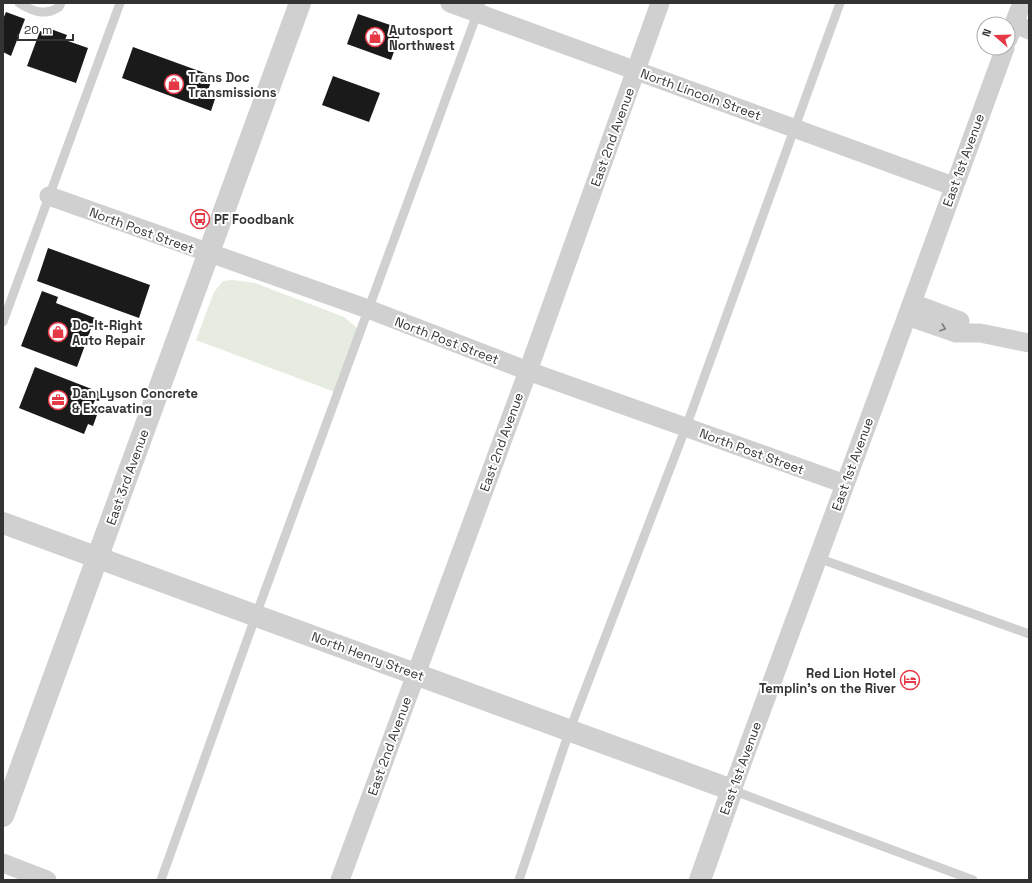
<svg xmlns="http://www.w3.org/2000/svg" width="1032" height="883" font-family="'Space Grotesk',sans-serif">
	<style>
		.green { fill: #e6ecdf }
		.building { fill: #1a1a1a }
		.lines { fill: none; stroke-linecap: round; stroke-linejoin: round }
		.service { stroke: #d0d0d0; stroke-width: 9 }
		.minor { stroke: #d0d0d0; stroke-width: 19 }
		.tertiary { stroke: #d0d0d0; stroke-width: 22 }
		.oneway { stroke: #7a7a7a }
		.labels { text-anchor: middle; stroke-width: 4; stroke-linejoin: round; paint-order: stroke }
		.poi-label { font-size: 13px; font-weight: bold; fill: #333; stroke: #fff; text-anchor: start }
		.street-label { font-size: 13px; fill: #333; stroke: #fff }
	</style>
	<rect width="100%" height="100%" fill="#fff"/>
	<polygon class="green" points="233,280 255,283 344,317 358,329 335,392 196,340 214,292 223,281"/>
	<g class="building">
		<polygon points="6,12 25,19 11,56 3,52 3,19"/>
		<polygon points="358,14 402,29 391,60 347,44"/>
		<polygon points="48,28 67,35 65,40 88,48 76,83 27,66 40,31 46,33"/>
		<polygon points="133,47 213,76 208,90 217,93 211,111 122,78"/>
		<polygon points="333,76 380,93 369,122 322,105"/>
		<polygon points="48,248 150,285 139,318 37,281"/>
		<polygon points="42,291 58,297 56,303 95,318 77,367 21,346"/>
		<polygon points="35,367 102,393 99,401 95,400 91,409 98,412 93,426 88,424 84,434 19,408"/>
	</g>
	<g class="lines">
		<g class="service">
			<path d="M19,3C33,12 46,16 59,7L61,3"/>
			<polyline points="3,322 120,3"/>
			<polyline points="818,558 1029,634"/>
			<polyline points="732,790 973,880"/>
			<polyline points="161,880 256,615 481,3"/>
			<polyline points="519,880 570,729 686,427 840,3"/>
		</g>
		<g class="minor">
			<polyline points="450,3 953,186"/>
			<polyline points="1014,24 1029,30"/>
			<polyline points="1008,39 1022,3"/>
			<polyline points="49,196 368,309 528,371 845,484"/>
			<polyline points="912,303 960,321"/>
			<polyline points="907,316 956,333 980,333 1029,343"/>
			<path d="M732,790C825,544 914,295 1005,48"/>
			<polyline points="3,863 47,880"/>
			<polyline points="340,880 528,371 660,3"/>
		</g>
		<g class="tertiary">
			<polyline points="3,523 732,790 700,880"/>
			<polyline points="3,816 300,3"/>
		</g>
	</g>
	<defs><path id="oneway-chevron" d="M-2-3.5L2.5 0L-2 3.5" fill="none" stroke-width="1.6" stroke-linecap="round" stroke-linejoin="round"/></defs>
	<use class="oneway" href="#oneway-chevron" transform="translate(943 328) rotate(19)"/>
	<defs>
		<symbol id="shop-ring" viewBox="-11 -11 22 22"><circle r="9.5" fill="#fff" stroke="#e63946" stroke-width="1.5"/><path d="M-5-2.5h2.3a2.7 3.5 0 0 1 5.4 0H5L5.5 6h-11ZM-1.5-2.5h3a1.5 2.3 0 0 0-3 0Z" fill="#e63946"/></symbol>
		<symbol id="bus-ring" viewBox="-11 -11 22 22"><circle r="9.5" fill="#fff" stroke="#e63946" stroke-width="1.5"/><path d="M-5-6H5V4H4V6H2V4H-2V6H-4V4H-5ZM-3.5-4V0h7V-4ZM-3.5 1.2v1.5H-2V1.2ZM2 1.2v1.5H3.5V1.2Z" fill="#e63946"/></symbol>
		<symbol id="office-ring" viewBox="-11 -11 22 22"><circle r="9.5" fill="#fff" stroke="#e63946" stroke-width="1.5"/><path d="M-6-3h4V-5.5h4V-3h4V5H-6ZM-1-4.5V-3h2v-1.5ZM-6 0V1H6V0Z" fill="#e63946"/></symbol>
		<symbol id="hotel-ring" viewBox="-11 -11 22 22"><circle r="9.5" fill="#fff" stroke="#e63946" stroke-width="1.5"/><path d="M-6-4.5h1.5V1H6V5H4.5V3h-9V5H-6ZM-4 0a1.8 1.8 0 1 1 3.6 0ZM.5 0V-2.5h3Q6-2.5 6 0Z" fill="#e63946"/></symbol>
	</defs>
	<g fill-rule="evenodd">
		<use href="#shop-ring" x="364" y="26" width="22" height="22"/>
		<use href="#shop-ring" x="163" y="73" width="22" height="22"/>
		<use href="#bus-ring" x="189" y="208" width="22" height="22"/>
		<use href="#shop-ring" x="47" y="321" width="22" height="22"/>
		<use href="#office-ring" x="47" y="389" width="22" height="22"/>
		<use href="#hotel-ring" x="899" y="669" width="22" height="22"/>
	</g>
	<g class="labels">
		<g class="poi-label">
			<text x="389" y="35">Autosport<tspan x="389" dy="15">Northwest</tspan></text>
			<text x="188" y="82">Trans Doc<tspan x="188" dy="15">Transmissions</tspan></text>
			<text x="214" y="224">PF Foodbank</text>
			<text x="72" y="330">Do-It-Right<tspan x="72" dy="15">Auto Repair</tspan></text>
			<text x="72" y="398">Dan Lyson Concrete<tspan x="72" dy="15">&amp; Excavating</tspan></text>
			<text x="896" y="678" text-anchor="end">Red Lion Hotel<tspan x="896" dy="15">Templin's on the River</tspan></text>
		</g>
		<g class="street-label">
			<text transform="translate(701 94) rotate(20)" y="5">North Lincoln Street</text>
			<text transform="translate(612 137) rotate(-70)" y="5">East 2nd Avenue</text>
			<text transform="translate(963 160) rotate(-70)" y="5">East 1st Avenue</text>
			<text transform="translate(142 230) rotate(20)" y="5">North Post Street</text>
			<text transform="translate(447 340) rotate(21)" y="5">North Post Street</text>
			<text transform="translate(501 442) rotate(-70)" y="5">East 2nd Avenue</text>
			<text transform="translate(752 451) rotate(20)" y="5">North Post Street</text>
			<text transform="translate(852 464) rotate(-70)" y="5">East 1st Avenue</text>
			<text transform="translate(127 477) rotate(-70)" y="5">East 3rd Avenue</text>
			<text transform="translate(368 656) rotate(20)" y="5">North Henry Street</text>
			<text transform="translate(389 746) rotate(-70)" y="5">East 2nd Avenue</text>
			<text transform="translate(740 768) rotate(-70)" y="5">East 1st Avenue</text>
		</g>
	</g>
	<rect width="1032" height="883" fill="none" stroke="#333333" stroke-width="8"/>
	<g transform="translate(996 36) rotate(290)"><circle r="19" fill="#ffffff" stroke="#adadad"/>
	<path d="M0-3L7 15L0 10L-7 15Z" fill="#e63946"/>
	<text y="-6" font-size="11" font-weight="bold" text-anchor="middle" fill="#333333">N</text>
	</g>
	<path d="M18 34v6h55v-6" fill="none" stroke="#333333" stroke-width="2"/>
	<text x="24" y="34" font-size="12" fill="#333333" stroke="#ffffff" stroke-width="3" paint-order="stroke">20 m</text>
</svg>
